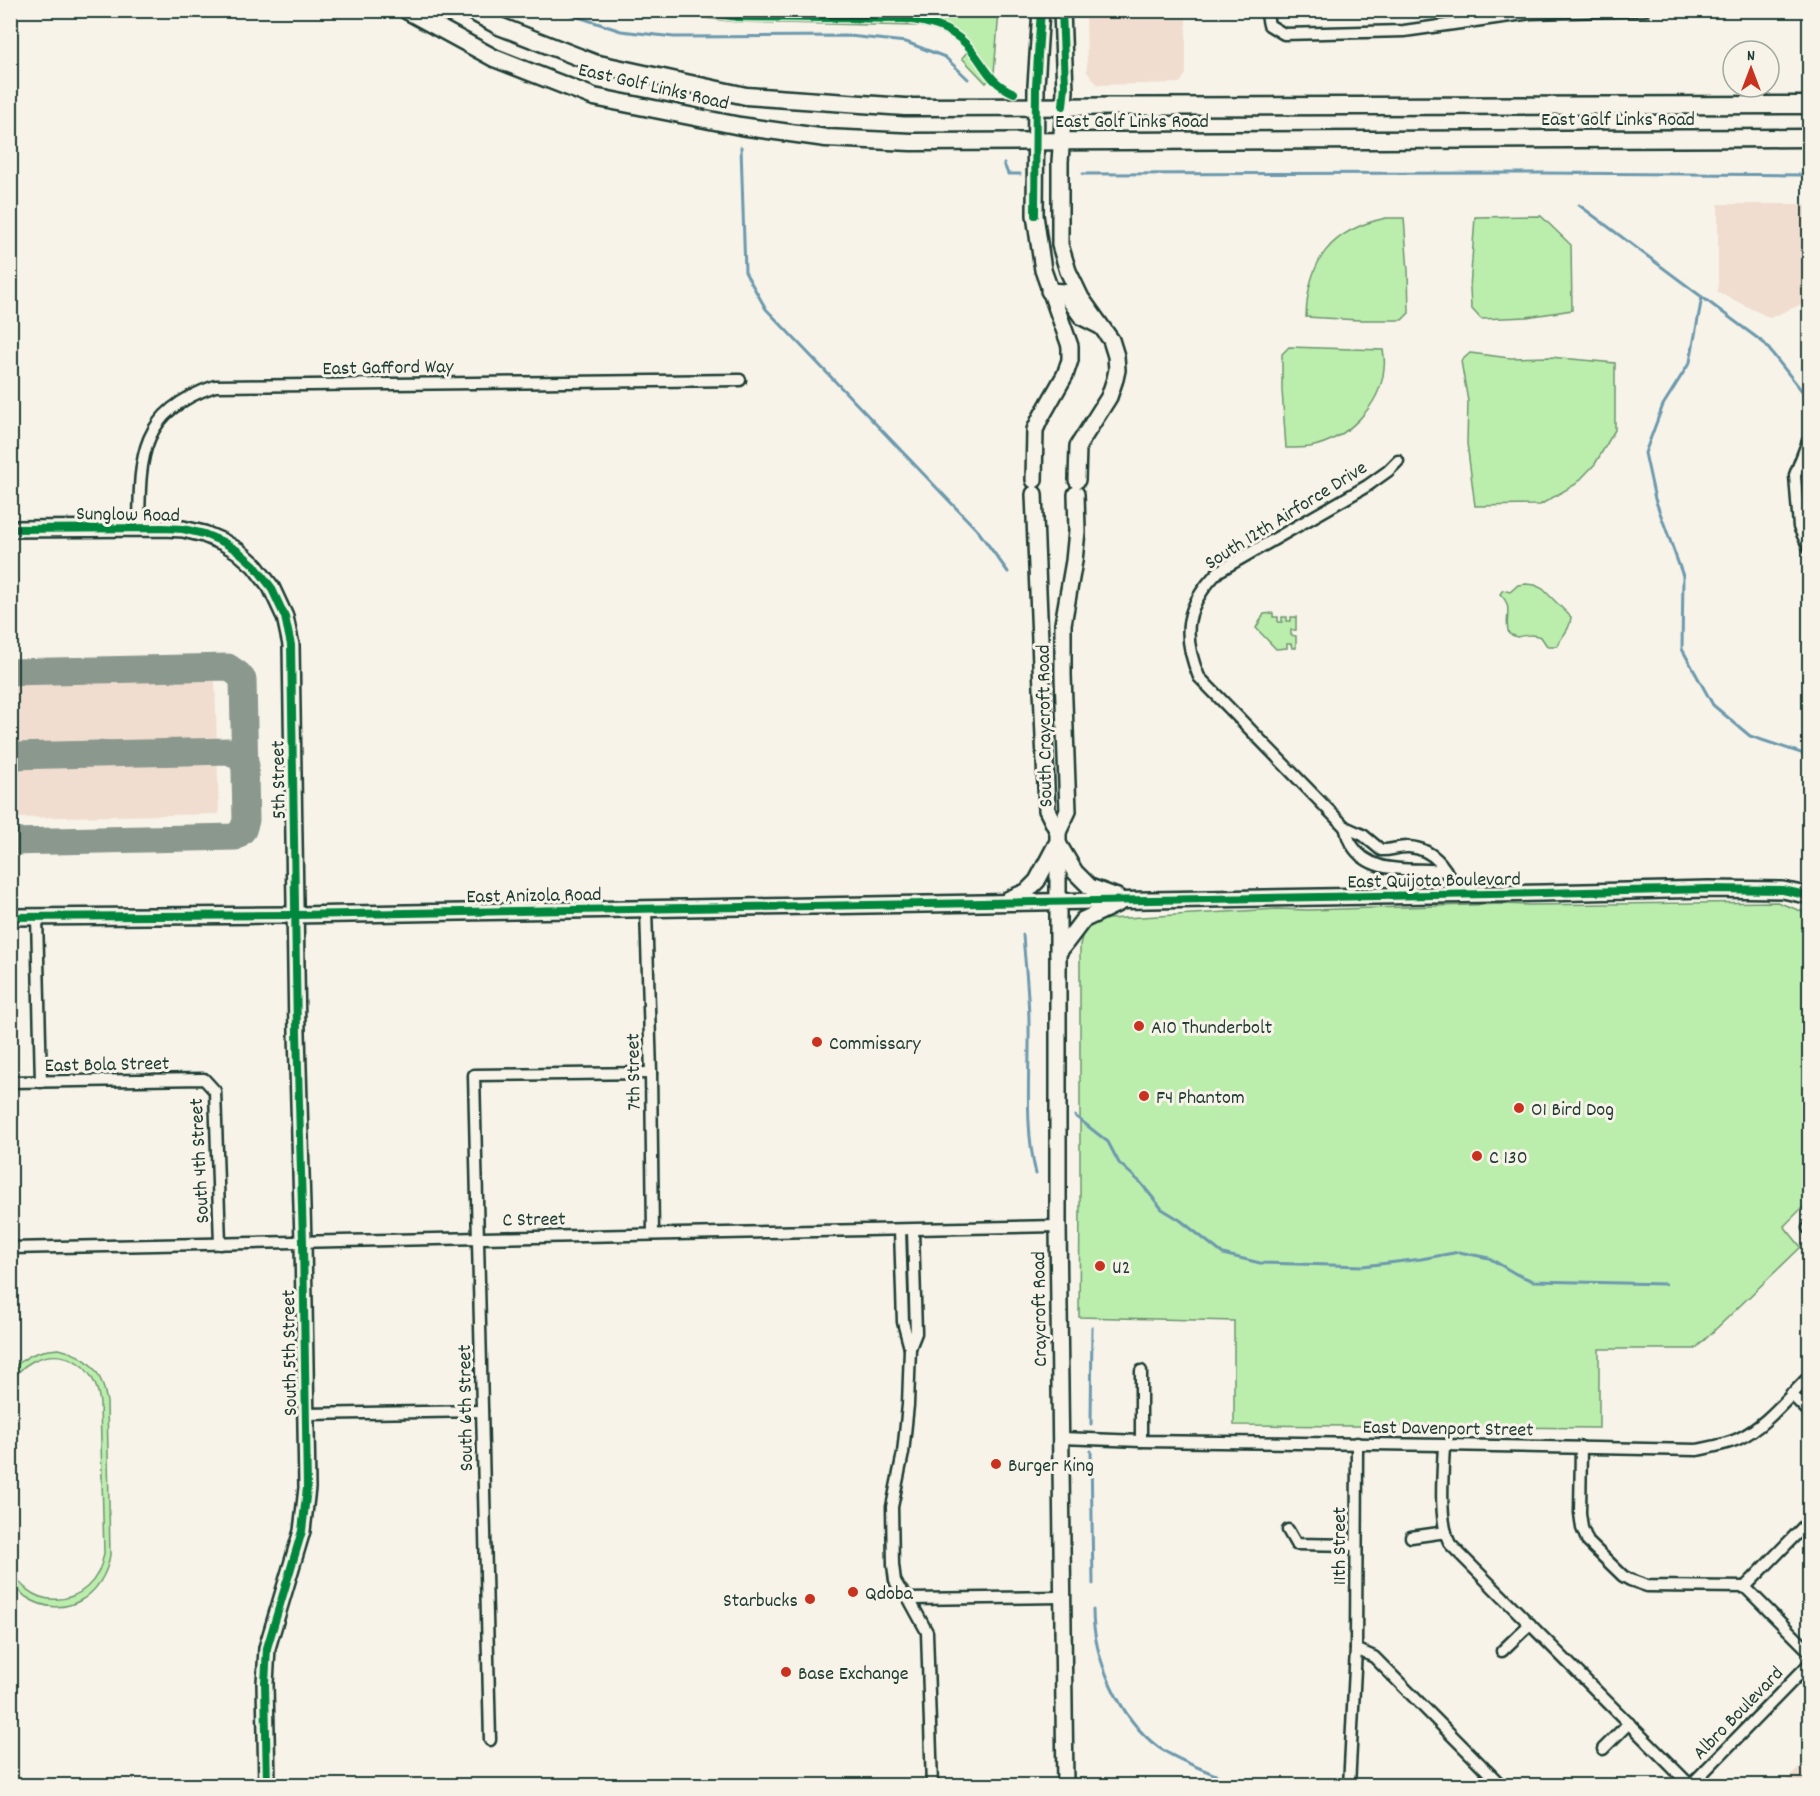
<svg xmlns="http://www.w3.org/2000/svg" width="1820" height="1796" font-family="Dekko,sans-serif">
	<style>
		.built { fill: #f0ddcf }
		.green { fill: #bbedac; stroke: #6d9570; stroke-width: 1.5 }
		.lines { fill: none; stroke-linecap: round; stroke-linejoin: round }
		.stream { stroke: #6c99ae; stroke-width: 3 }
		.taxiway { stroke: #8b988e; stroke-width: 27 }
		.street-casing { stroke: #1f3d34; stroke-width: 15 }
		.secondary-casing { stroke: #1f3d34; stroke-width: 20 }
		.primary-casing { stroke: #1f3d34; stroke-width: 21 }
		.street { stroke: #f7f3e8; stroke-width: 10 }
		.secondary { stroke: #f7f3e8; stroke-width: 15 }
		.primary { stroke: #f7f3e8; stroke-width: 16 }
		.cycleway-casing { stroke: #f7f3e8; stroke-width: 11 }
		.cycleway { stroke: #00873e; stroke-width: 8 }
		.poi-dot { fill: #c8321e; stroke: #f7f3e8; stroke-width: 2 }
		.labels { text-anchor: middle; stroke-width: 6; stroke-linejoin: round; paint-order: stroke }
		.street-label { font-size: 20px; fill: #1f3d34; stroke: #f7f3e8 }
		.poi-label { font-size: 20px; fill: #1f3d34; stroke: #f7f3e8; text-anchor: start }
	</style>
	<rect width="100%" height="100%" fill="#f7f3e8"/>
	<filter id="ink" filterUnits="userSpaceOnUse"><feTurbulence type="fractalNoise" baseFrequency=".0167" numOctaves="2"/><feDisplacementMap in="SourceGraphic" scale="12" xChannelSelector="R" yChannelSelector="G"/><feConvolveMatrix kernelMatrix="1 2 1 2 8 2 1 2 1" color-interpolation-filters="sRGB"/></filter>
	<g filter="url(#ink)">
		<g class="built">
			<polygon points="1086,11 1186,11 1186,74 1180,83 1098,85 1087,72"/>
			<polygon points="1718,204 1809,204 1809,301 1770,318 1718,292"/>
			<polygon points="215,679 219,814 11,818 11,684"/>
			<polygon points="1809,1758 1809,1785 1781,1785 1782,1785"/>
		</g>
		<g class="green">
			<path d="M625,11H999L994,73L986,83L962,58L968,51C955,38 937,29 919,26L736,22L698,17L648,16Z"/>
			<polygon points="1541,216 1571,245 1572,310 1527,317 1481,319 1471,308 1470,288 1475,217"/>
			<path d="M1386,218H1404L1408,271L1409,313L1402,320H1359L1306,317C1308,260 1330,230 1386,218Z"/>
			<path d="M1289,347L1383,350C1384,355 1385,362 1384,368C1381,406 1346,440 1310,447C1302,448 1294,448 1286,448L1282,390V354Z"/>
			<polygon points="1470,353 1510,358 1550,357 1615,363 1615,430 1595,464 1576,484 1540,505 1475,506 1467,443 1468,401 1461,361"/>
			<path d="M1526,584L1535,585L1543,589L1571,617C1570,631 1562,635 1557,646H1547L1541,637C1532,634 1526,635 1517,637L1509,634C1503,619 1515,608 1500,594L1503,590L1510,592L1518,585Z"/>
			<polygon points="1273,613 1273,617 1278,617 1278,622 1282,622 1282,617 1287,617 1287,621 1291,621 1291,617 1296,617 1296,630 1291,630 1291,635 1296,636 1296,648 1292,648 1291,644 1287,644 1287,648 1276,649 1256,628 1264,614"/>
			<polygon points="1777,902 1809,914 1809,1201 1784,1226 1801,1247 1695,1349 1599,1349 1599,1428 1234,1425 1234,1321 1079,1317 1080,1205 1080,945 1084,928 1092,923 1108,919 1277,909 1308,910 1502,904 1529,905"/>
			<path d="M59,1349C89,1356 102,1371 107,1402L110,1555C104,1596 64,1622 26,1597C21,1593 12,1586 10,1579C9,1574 10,1566 11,1560C18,1613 95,1614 104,1553L100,1404C97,1368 67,1345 33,1361C23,1366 15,1374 11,1385V1371C24,1356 38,1350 59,1349Z"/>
		</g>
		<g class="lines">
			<g class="stream">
				<polyline points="557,10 621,31 674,37 849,36 906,42 945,57 968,79"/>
				<polyline points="741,147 745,272 766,309 978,531 1008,572"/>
				<polyline points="1004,164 1008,174 1020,174"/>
				<polyline points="1083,174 1541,173 1810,175"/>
				<polyline points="1579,205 1702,297 1690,362 1663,405 1645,453 1655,499 1683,576 1682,649 1713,705 1750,736 1810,756"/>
				<polyline points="1702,297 1764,343 1810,401"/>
				<path d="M1023,935C1025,964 1029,994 1029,1023C1030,1073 1024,1125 1036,1174"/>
				<polyline points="1075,1116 1108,1142 1119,1163 1140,1182 1162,1209 1180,1220 1223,1254 1260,1263 1363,1266 1421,1259 1459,1252 1489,1258 1516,1274 1533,1281 1665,1284"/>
				<polyline points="1091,1424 1092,1327"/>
				<polyline points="1091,1451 1093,1584"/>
				<path d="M1093,1610C1093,1657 1119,1718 1158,1747C1179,1762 1218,1775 1242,1786"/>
			</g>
			<g class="taxiway">
				<polyline points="10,672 228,667 238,674 243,680 246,820 243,830 235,837 10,842"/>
				<polyline points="10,756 230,751 239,757 246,766"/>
			</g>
			<defs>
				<g id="street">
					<polyline points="1266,10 1269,25 1284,34 1404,31 1531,13 1644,10"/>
					<polyline points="1810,436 1795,475 1799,527 1810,550"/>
					<path d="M139,528C140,457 138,413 215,386L740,380"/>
					<path d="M1345,827L1199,677C1181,634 1185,605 1219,571L1367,486L1388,471L1398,461"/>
					<path d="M1445,871C1414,867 1371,877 1352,845C1348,840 1347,832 1345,827L1363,835L1381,850C1390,851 1399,846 1409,847C1435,849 1451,871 1454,895"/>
					<polyline points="646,909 651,1073 653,1234"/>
					<polyline points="37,917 41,1082"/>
					<polyline points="10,1082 204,1079 215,1091 220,1244"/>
					<polyline points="1808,1228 1810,1230"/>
					<polyline points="900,1230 903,1322 910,1348"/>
					<polyline points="913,1230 916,1333 910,1348 908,1405 903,1453 892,1507 893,1565 895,1581 899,1588 909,1599 927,1632 932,1786"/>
					<polyline points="10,1248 1058,1226"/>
					<polyline points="1141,1371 1141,1441"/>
					<polyline points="1791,1394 1810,1413"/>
					<polyline points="306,1414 482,1411"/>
					<path d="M1061,1438L1141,1441L1444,1445L1697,1450C1711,1447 1725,1445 1738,1439C1765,1427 1789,1396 1810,1376"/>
					<path d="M1444,1445C1443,1471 1438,1521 1450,1544L1690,1785"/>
					<polyline points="1581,1447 1580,1513 1582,1528 1588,1542 1623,1576 1630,1580 1647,1586 1745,1587 1810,1652"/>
					<polyline points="1288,1530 1296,1544 1355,1545"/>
					<polyline points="1411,1537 1446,1532"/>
					<polyline points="1745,1587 1810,1520"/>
					<polyline points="909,1599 1062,1597"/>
					<polyline points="1356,1649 1374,1657 1502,1786"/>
					<polyline points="1502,1651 1530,1624"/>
					<polyline points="490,1740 474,1075 651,1073"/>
					<polyline points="1603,1749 1629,1723"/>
					<polyline points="1349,1786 1356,1649 1357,1443"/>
					<polyline points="1690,1786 1810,1663"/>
				</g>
				<g id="secondary">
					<polyline points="1062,10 1065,91 1060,162 1060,245 1068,271 1081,298 1111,340 1116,356 1117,370 1115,379 1109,397 1078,446 1077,480"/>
					<polyline points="1049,291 1064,292 1082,317 1100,326"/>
					<polyline points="1034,480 1035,430 1040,419 1065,375 1070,360 1070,346 1043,270 1035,215 1036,86 1041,10"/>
					<polyline points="1034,494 1047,810 1058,832 1058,1226 1065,1786"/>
					<polyline points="10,529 163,528 183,529 204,534 223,542 238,551 254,565 271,587 285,617 291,645 297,1033 303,1242 307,1488 302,1531 267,1648 265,1683 267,1786"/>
					<polyline points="1058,832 1068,811 1063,675 1063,624 1074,561 1077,531 1076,494"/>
					<polyline points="1059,845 1075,872 1090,887 1117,897"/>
					<polyline points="1009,899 1026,892 1037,881 1056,845"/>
					<polyline points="10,917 295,915 1543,893 1709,889 1783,890 1810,896"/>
					<polyline points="1058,953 1083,920 1119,903"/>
				</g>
				<g id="primary">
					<polyline points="406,10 494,58 594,97 740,126 826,138 911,142 1810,138"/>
					<polyline points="470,10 499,26 594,63 746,96 905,107 1810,105"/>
				</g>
			</defs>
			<use href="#street" class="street-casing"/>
			<use href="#secondary" class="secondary-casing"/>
			<use href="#primary" class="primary-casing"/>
			<use href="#street" class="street"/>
			<use href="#secondary" class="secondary"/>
			<use href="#primary" class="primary"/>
			<defs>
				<g id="cycleway">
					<path d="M694,10L737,17L906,19C928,22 949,27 966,44C985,63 986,81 1014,93"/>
					<polyline points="1062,10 1065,85 1063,106"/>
					<polyline points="1035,215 1036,86 1041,10"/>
					<polyline points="10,529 163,528 183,529 204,534 223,542 238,551 254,565 271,587 285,617 291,645 297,1033 303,1242 307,1488 302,1531 267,1648 265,1683 267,1786"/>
					<polyline points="10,917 295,915 1543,893 1709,889 1783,890 1810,896"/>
				</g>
			</defs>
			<use href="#cycleway" class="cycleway-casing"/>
			<use href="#cycleway" class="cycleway"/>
		</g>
	</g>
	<g class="poi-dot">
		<circle cx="1139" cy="1026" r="6"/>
		<circle cx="817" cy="1042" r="6"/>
		<circle cx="1144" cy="1096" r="6"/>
		<circle cx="1519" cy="1108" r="6"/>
		<circle cx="1477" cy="1156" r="6"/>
		<circle cx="1100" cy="1266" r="6"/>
		<circle cx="996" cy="1464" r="6"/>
		<circle cx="853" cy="1592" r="6"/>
		<circle cx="810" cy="1599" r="6"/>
		<circle cx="786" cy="1672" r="6"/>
	</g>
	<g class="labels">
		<g class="street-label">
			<text transform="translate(654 85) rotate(13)" y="7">East Golf Links Road</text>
			<text x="1618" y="125">East Golf Links Road</text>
			<text x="1132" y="127">East Golf Links Road</text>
			<text transform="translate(388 366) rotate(-1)" y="7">East Gafford Way</text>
			<text transform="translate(128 513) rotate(1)" y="7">Sunglow Road</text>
			<text transform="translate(1285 514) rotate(-32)" y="7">South 12th Airforce Drive</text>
			<text transform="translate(1043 726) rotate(-91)" y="7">South Craycroft Road</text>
			<text transform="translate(277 780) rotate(-91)" y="7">5th Street</text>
			<text transform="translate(1434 879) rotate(-1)" y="7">East Quijota Boulevard</text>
			<text transform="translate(534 894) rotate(-1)" y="7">East Anizola Road</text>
			<text transform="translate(107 1063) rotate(-1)" y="7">East Bola Street</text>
			<text transform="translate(632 1072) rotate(-91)" y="7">7th Street</text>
			<text transform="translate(198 1161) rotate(-93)" y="7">South 4th Street</text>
			<text transform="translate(534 1218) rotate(-1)" y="7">C Street</text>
			<text transform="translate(1038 1309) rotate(-91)" y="7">Craycroft Road</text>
			<text transform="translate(288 1353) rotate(-91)" y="7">South 5th Street</text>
			<text transform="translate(464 1408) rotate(-91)" y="7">South 6th Street</text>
			<text transform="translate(1448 1427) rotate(1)" y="7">East Davenport Street</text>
			<text transform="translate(1338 1546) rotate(-90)" y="7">11th Street</text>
			<text transform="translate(1737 1712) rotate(-46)" y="7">Albro Boulevard</text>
		</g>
		<g class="poi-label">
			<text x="1151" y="1033">A10 Thunderbolt</text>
			<text x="829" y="1049">Commissary</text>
			<text x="1156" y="1103">F4 Phantom</text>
			<text x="1531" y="1115">O1 Bird Dog</text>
			<text x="1489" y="1163">C 130</text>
			<text x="1112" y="1273">U2</text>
			<text x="1008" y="1471">Burger King</text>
			<text x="865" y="1599">Qdoba</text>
			<text x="798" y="1606" text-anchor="end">Starbucks</text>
			<text x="798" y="1679">Base Exchange</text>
		</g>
	</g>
	<rect width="1820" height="1796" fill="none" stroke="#f7f3e8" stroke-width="36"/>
	<rect x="18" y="18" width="1784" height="1760" fill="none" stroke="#1f3d34" stroke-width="2" filter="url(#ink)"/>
	<g transform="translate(1751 69)"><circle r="28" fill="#f7f3e8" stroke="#a1aaa0" stroke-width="1.5"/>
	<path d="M0-4.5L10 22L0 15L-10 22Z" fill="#c8321e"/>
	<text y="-9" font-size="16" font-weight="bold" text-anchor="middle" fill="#1f3d34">N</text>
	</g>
</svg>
